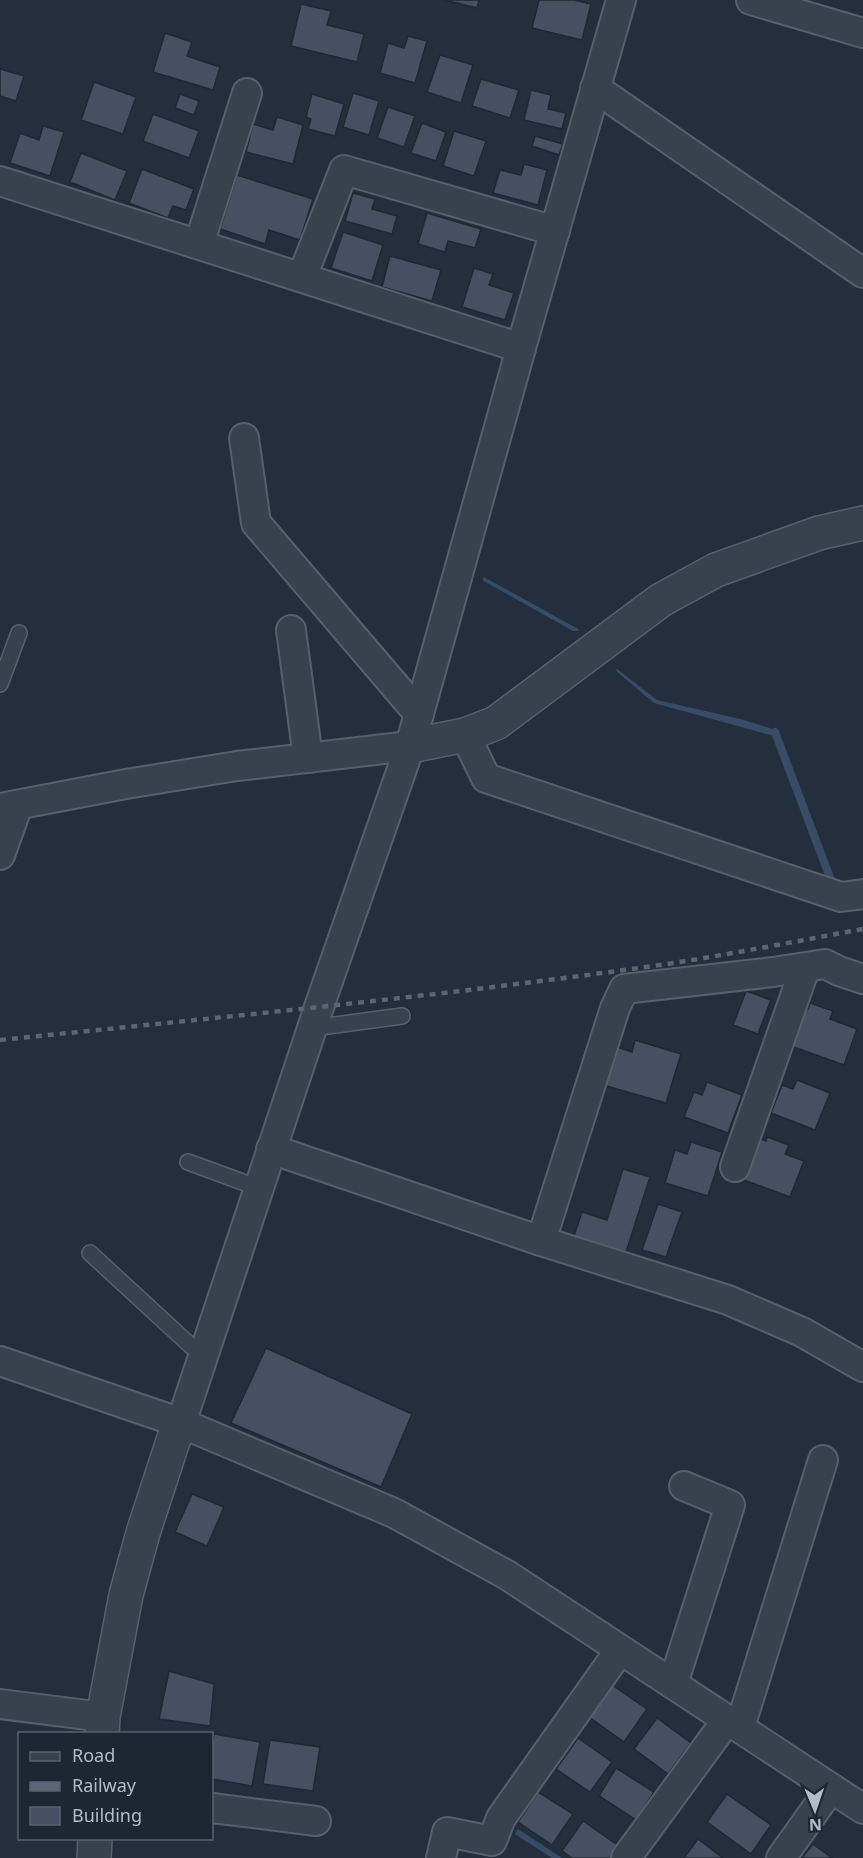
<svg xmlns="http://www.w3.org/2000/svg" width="863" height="1858" font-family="'Noto Sans',sans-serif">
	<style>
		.water { fill: #394c67 }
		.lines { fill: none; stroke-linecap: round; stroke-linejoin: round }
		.stream { stroke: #394c67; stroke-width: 8 }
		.building { fill: #455162; stroke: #1f2835; stroke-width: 1.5 }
		.service-casing { stroke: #565f6c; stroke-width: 18 }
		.minor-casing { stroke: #565f6c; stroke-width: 32 }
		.tertiary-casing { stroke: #565f6c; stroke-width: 36 }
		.service { stroke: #38414e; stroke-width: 15 }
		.minor { stroke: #38414e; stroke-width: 28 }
		.tertiary { stroke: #38414e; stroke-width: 33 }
		.rail { stroke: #5a6575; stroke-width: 4.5; stroke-dasharray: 6 6; stroke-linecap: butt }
	</style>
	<rect width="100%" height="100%" fill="#242f3e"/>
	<g class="water">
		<polygon points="484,577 578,629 579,631 573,631 482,580"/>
		<polygon points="617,669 657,700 740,719 776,730 774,736 654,703 616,671"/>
		<polygon points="518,1829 562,1858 552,1858 515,1834"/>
	</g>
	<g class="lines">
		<polyline class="stream" points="775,732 832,883"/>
	</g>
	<g class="building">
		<polygon points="445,0 479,0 477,8"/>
		<polygon points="539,0 574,0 591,4 582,40 532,28"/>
		<polygon points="301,4 331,11 327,25 364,34 357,62 291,46"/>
		<polygon points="165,33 192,42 187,56 220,67 213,90 153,72"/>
		<polygon points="408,36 427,41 415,83 380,73 388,43 404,48"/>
		<polygon points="440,55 473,65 461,103 427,92"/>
		<polygon points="0,69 24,76 16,101 0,96"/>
		<polygon points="481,79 519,90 510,118 472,106"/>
		<polygon points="94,82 136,97 123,134 81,120"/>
		<polygon points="531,90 551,95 548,109 566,113 562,129 524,120"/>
		<polygon points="353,93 379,101 369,135 343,127"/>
		<polygon points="180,94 199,101 194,115 175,108"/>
		<polygon points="312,94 344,104 335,136 308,129 311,119 306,117"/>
		<polygon points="388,107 415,116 404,147 377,138"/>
		<polygon points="153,114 199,131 189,158 143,141"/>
		<polygon points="277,117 303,125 293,164 246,152 253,124 273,130"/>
		<polygon points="422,123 446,132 436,161 411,153"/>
		<polygon points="43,126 64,132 50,176 10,163 20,133 39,140"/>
		<polygon points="454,131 486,141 474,176 443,166"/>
		<polygon points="535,136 563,144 559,155 532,146"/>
		<polygon points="81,153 127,171 115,200 70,182"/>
		<polygon points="524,164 547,170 538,205 493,193 500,170 521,175"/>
		<polygon points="142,169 194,189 186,210 173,206 168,218 129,203"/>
		<polygon points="237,175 313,199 300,240 269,230 265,244 220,229"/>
		<polygon points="353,193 375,199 372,209 397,216 392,234 345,221"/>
		<polygon points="427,213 481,229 475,248 448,241 445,252 418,244"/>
		<polygon points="343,232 383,245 372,281 331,268"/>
		<polygon points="390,256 441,270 432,301 382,287"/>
		<polygon points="474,268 493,274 489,285 514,293 505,320 462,307"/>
		<polygon points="746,991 771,1000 758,1034 733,1025"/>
		<polygon points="810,1003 833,1011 830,1019 857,1029 844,1065 791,1046 805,1008 808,1009"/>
		<polygon points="635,1040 681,1054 666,1103 603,1085 614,1046 632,1052"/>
		<polygon points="797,1080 830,1093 815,1130 771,1113 782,1085 793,1089"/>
		<polygon points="707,1082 742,1095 728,1133 684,1117 694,1092 702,1095"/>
		<polygon points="751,1136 766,1141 767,1137 789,1145 785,1154 804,1161 790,1197 736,1177"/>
		<polygon points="691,1142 722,1152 708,1196 665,1183 675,1150 687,1154"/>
		<polygon points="623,1169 650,1177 626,1252 574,1236 582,1212 607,1220"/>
		<polygon points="658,1204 682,1212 666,1257 642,1250"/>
		<polygon points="266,1348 412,1414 381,1487 231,1423"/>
		<polygon points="192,1494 224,1507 207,1546 175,1532"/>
		<polygon points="169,1671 214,1684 210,1726 159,1719"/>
		<polygon points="612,1685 647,1709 624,1742 589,1717"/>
		<polygon points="657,1718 691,1743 668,1774 634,1749"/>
		<polygon points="214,1734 260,1742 252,1786 212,1779 212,1746"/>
		<polygon points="578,1738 612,1762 590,1792 556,1769"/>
		<polygon points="270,1740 320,1747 313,1791 263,1784"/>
		<polygon points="616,1768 654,1792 636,1820 599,1796"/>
		<polygon points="538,1792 573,1814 552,1845 518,1822"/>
		<polygon points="727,1794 771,1825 751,1854 707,1822"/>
		<polygon points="583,1821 619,1846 611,1858 572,1858 562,1851"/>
		<polygon points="698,1839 723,1858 684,1858"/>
		<polygon points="813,1844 832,1858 802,1858"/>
	</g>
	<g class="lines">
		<defs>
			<g id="service">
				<polyline points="0,684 19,633"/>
				<polyline points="313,1027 328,1026 402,1016"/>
				<polyline points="188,1162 259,1188"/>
				<polyline points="90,1253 191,1346 204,1353"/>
			</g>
			<g id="minor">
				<polyline points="751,0 863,33"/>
				<polyline points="595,88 863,273"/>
				<polyline points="0,181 521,348"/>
				<polyline points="199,244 247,93"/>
				<polyline points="302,277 344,170 555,231"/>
				<polyline points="244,438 256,523 419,714"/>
				<polyline points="291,630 308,758"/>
				<polyline points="465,735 486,778 841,897 863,894"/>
				<polyline points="0,808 126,784 237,766 410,746"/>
				<polyline points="0,855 18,805"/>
				<polyline points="271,1149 541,1241 728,1300 802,1332 863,1367"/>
				<polyline points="735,1167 805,968"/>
				<polyline points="541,1241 615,1008 624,989 773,972 825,964 839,971 863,979"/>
				<polyline points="0,1361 181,1423 394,1513 507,1575 863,1809"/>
				<polyline points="181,1423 319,1007 410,746 521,348 621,0"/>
				<polyline points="673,1684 730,1505 684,1486"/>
				<polyline points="0,1704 103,1717"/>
				<polyline points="740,1727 823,1460"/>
				<polyline points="212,1808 316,1821"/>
				<polyline points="441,1858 447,1832 492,1841 501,1818 620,1650"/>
				<polyline points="626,1858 727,1720"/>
				<polyline points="781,1858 831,1788"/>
			</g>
			<g id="tertiary">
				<polyline points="410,746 465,735 496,723 661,600 716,570 819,533 863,523"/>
				<polyline points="102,1734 103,1717 126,1595 143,1533 173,1441 181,1423"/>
				<polyline points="94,1858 95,1838"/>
			</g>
		</defs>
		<use href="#service" class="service-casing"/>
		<use href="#minor" class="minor-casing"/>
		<use href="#tertiary" class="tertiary-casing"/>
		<use href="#service" class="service"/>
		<use href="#minor" class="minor"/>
		<use href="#tertiary" class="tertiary"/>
		<path class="rail" d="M0,1040C223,1017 445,996 667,964C732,954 798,941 863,929"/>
	</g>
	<rect x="18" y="1732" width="195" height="108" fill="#1d2633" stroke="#59626f" stroke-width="1.5"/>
	<rect x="30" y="1752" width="30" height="9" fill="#38414e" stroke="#59626f" stroke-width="1.5"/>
	<text x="72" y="1762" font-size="18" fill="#b4bcc9">Road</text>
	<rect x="30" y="1782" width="30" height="9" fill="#5a6575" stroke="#59626f" stroke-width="1.5"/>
	<text x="72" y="1792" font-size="18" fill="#b4bcc9">Railway</text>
	<rect x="30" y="1807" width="30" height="18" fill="#455162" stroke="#59626f" stroke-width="1.5"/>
	<text x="72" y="1822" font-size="18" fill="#b4bcc9">Building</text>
	<g transform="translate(815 1810) rotate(178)" stroke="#1d2633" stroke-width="4.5" paint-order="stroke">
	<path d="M0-4.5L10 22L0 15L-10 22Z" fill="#b4bcc9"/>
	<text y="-9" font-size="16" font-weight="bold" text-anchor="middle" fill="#b4bcc9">N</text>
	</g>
</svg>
